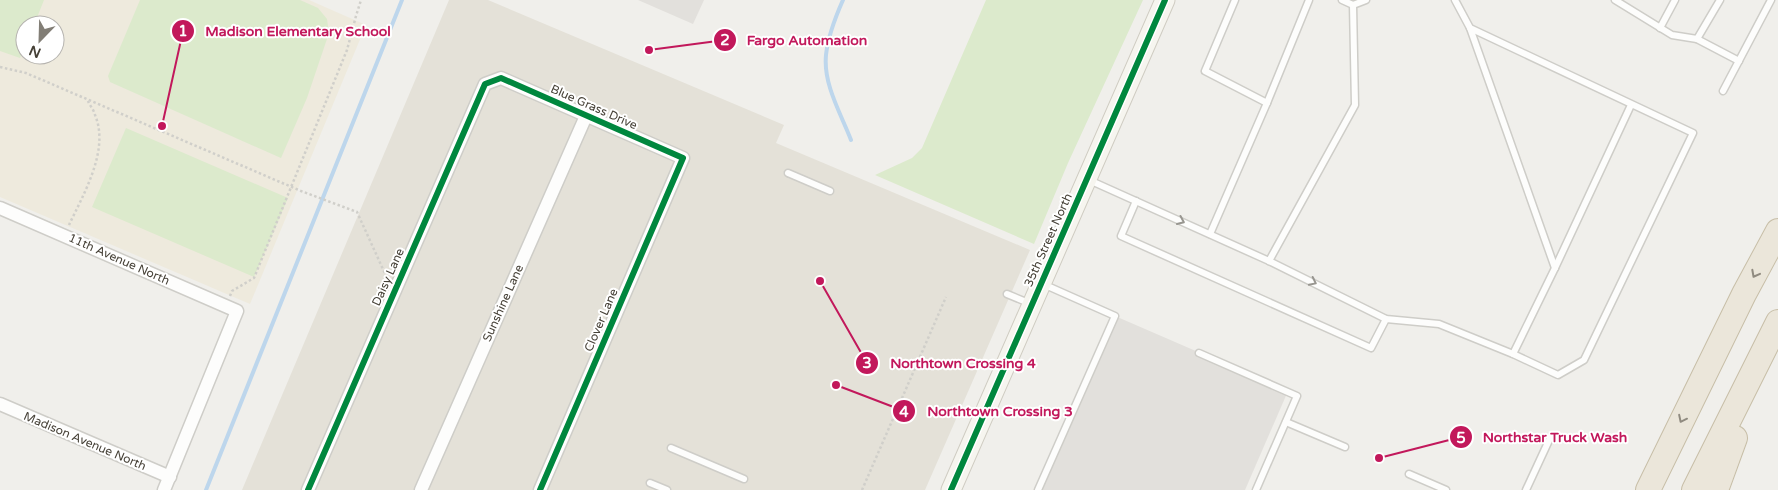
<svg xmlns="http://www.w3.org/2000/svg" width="1778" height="490" font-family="'Varela Round',sans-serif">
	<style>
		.residential { fill: #e4e1d8 }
		.education { fill: #eeeadd; fill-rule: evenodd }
		.green { fill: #dceacc }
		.parking { fill: #e2e0dc }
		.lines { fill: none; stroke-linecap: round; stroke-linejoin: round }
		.stream { stroke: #bdd6ec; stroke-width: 4 }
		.lane-casing { stroke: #cecdc8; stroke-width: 9 }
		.street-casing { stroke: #cecdc8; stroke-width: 15 }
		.secondary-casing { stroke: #cfccc2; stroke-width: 21 }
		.highway-casing { stroke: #c7bea7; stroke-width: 26 }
		.path { stroke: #d0cfca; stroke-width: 2.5; stroke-dasharray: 2.5 2.5; stroke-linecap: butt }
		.lane { stroke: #fdfdfc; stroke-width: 6 }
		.street { stroke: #fdfdfc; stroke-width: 12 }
		.secondary { stroke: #f6f5ef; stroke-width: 19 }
		.highway { stroke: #ebe6da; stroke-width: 24 }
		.cycleway-casing { stroke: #fff; stroke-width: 9 }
		.cycleway { stroke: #00873e; stroke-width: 6 }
		.oneway { stroke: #989690 }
		.oneway2 { stroke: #908b80 }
		.labels { text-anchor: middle; stroke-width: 4; stroke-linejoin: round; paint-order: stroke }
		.street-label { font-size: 12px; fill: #464137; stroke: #fff }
		.leader { fill: none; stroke: #c2185b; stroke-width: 2 }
		.callout-dot { fill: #c2185b; stroke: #fff; stroke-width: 2 }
		.mark-label { font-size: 15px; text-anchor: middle; font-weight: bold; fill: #fff }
		.callout-label { font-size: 14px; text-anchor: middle; font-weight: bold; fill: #c2185b; stroke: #fff; stroke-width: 4; stroke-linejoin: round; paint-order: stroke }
	</style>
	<rect width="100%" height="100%" fill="#f0efeb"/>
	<polygon class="residential" points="449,0 488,0 784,125 776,143 1030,250 925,490 242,490"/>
	<path class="education" d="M0,0H309L366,25L250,304L0,197ZM25,25H55V55H25Z"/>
	<g class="green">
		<polygon points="0,0 44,0 34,25 25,25 25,46 20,58 0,51"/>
		<polygon points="140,0 300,0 318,8 327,19 329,33 307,98 281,158 110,82 108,76"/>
		<polygon points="986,0 1143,0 1068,163 1034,244 875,175 912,158 922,148"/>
		<polygon points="126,128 288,198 254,277 92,207"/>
	</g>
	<g class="parking">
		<polygon points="638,0 704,0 693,24"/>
		<polygon points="1115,316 1288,391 1245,490 1038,490"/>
	</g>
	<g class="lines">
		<g class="stream">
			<path d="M843,0C835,18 828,36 826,55C823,84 841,114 851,140"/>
			<polyline points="206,490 402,0"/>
		</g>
		<defs>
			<g id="lane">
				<polyline points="1235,0 1205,71 1267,103 1309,0"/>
				<polyline points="1615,0 1672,35 1697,39"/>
				<polyline points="1720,0 1697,39 1739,61"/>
				<polyline points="1353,5 1366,0"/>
				<polyline points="1470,28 1555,268"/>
				<polyline points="1660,28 1675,0"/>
				<polyline points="1723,91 1771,0"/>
				<polyline points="788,173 830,191"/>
				<polyline points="1089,180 1269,261 1386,319 1439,324 1513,354 1558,375 1584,360 1693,133 1470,28 1455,0"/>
				<polyline points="1136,201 1121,236 1371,348 1386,319"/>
				<polyline points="1210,234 1267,103"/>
				<polyline points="1269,261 1355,105 1353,5 1342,0"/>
				<polyline points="1007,294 1031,304"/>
				<polyline points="1199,353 1297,396 1256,490"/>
				<polyline points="1513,354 1555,268 1631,105"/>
				<polyline points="1286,422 1345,447"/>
				<polyline points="671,448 744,479"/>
				<polyline points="1409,474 1446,490"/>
				<polyline points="650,483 667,490"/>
				<polyline points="1038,490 1115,316 1043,284"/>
				<polyline points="1526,490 1551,436"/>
			</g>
			<g id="street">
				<polyline points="0,208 237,311 164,490"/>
				<polyline points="0,404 170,477"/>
				<polyline points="308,490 485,84 501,78 683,158 540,490"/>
				<polyline points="421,490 586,116"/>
			</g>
			<polyline id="secondary" points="951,490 1165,0"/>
			<g id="highway">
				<polyline points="1648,490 1744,294 1778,231"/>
				<polyline points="1694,490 1778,322"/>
				<polyline points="1716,490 1735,438"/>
			</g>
		</defs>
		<use href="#lane" class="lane-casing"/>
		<use href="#street" class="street-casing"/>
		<use href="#secondary" class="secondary-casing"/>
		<use href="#highway" class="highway-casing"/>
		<g class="path">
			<polyline points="0,67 26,73 301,191 357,212 387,278"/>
			<path d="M69,225C83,195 110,150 95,115C94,110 90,106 88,101"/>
			<polyline points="230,296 232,291 254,278 347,50 356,16 361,0"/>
			<polyline points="862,490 946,297"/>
		</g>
		<use href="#lane" class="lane"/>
		<use href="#street" class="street"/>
		<use href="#secondary" class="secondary"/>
		<use href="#highway" class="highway"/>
		<defs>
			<g id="cycleway">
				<polyline points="308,490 485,84 501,78 683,158 540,490"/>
				<polyline points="951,490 1165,0"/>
			</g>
		</defs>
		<use href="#cycleway" class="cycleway-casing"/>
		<use href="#cycleway" class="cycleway"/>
	</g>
	<defs><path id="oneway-chevron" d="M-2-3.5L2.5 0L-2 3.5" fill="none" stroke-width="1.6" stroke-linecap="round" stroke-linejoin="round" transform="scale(1.25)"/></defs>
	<g class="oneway">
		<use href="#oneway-chevron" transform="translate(1181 221) rotate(24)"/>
		<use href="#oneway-chevron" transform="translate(1313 282) rotate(26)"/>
	</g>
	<g class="oneway2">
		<use href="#oneway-chevron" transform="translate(1755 274) rotate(118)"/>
		<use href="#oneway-chevron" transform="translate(1682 419) rotate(116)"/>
	</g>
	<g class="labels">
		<g class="street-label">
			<text transform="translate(594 107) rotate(24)" y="4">Blue Grass Drive</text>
			<text transform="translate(1048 240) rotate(-66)" y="4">35th Street North</text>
			<text transform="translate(119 259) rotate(24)" y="4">11th Avenue North</text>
			<text transform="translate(388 277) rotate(-66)" y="4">Daisy Lane</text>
			<text transform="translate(503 303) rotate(-66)" y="4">Sunshine Lane</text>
			<text transform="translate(601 320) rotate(-67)" y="4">Clover Lane</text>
			<text transform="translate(85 441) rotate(23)" y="4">Madison Avenue North</text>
		</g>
	</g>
	<path class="leader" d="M162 126L183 31M649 50L725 40M820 281L867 363M836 385L904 411M1379 458L1461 437"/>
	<g class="callout-dot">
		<circle cx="162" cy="126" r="5"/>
		<circle cx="649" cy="50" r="5"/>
		<circle cx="820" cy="281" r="5"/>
		<circle cx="836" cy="385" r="5"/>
		<circle cx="1379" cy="458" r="5"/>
		<circle cx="183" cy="31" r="12"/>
		<circle cx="725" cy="40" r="12"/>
		<circle cx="867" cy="363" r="12"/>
		<circle cx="904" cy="411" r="12"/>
		<circle cx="1461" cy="437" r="12"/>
	</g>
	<g class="mark-label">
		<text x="183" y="36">1</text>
		<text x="725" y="45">2</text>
		<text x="867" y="368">3</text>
		<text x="904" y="417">4</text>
		<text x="1461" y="443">5</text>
	</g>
	<g class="callout-label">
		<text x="298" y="36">Madison Elementary School</text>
		<text x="807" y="45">Fargo Automation</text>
		<text x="963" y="368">Northtown Crossing 4</text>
		<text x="1000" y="416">Northtown Crossing 3</text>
		<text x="1555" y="442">Northstar Truck Wash</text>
	</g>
	<g transform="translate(40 40) rotate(203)"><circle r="24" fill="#ffffff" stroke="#b5b3af"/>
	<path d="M0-4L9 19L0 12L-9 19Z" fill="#827e76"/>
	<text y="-8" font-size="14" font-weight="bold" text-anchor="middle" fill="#464137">N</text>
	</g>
</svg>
